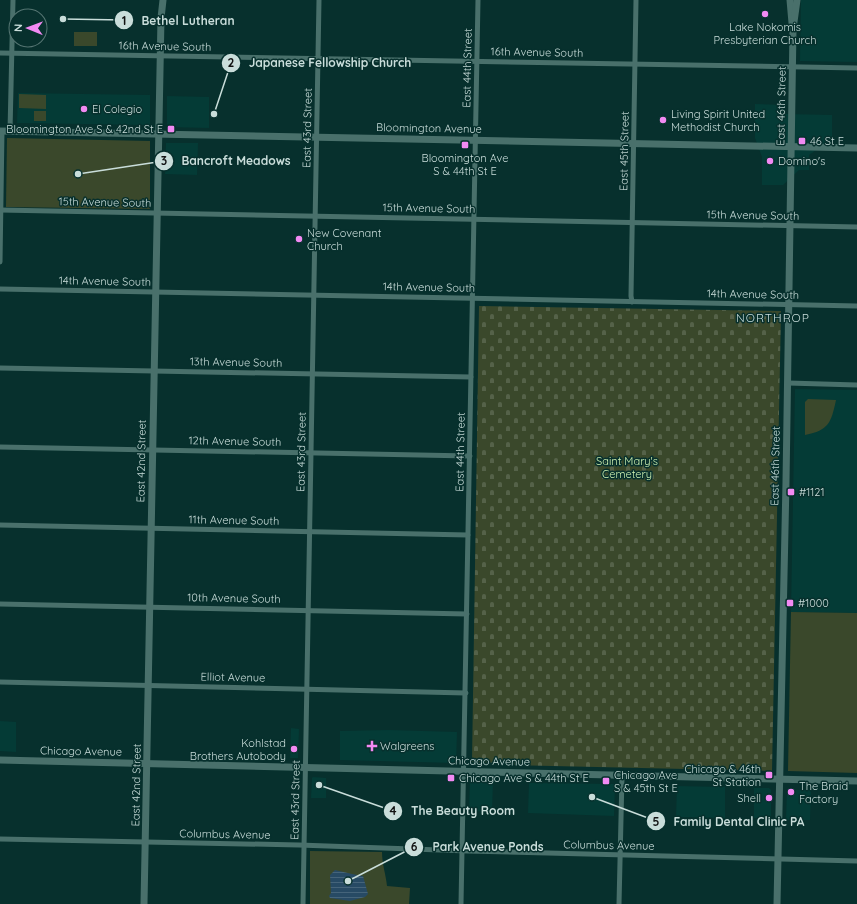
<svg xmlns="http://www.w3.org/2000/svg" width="857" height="904" font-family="Quicksand,sans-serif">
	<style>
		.built { fill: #043b36 }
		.green { fill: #3a482b }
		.cemetery { fill: url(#cemetery-stones) }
		.water { fill: url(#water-rules) }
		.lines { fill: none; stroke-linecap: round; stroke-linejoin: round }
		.street { stroke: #49706b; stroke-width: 5 }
		.secondary { stroke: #49706b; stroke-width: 7 }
		.poi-dot { fill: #f28af3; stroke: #07302d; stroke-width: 1.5 }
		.labels { text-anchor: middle; stroke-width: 3; stroke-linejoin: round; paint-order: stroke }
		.poi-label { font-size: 11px; fill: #c9ddda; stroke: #07302d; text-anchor: start }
		.street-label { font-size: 11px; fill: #c9ddda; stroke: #07302d }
		.park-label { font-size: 11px; fill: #d0f1b1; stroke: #07302d }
		.neighbourhood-label { font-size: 12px; letter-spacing: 1px; fill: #c9ddda; stroke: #07302d }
		.leader { fill: none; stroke: #c9ddda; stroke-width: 1.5 }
		.callout-dot { fill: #c9ddda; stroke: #07302d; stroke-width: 1.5 }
		.mark-label { font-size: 12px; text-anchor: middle; font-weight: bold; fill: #111 }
		.callout-label { font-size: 12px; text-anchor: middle; font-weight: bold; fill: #c9ddda; stroke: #07302d; stroke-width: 3; stroke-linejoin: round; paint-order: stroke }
	</style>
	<defs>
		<pattern id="cemetery-stones" width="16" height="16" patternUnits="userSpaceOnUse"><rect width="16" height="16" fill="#3a482b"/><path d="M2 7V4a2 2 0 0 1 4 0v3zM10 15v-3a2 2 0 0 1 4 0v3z" fill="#556249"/></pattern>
		<pattern id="water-rules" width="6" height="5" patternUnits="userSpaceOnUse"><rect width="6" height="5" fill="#274a64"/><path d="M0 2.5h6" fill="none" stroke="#45647a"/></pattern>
	</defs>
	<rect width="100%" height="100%" fill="#07302d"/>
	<g class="built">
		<polygon points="801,0 857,0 857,62 800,61"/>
		<polygon points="18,93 150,95 150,125 17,123"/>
		<polygon points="167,96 209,97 209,128 167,127"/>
		<polygon points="755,104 785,105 785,114 832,115 832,139 809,155 809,170 799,170 783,185 762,185 762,157 755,138"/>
		<polygon points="166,143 198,143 197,175 165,174"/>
		<polygon points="795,389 857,390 857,613 791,612"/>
		<polygon points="0,721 16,722 16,752 0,751"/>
		<polygon points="291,728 299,729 298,758 290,758"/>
		<polygon points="389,730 457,732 456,763 340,760 340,731"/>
		<polygon points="313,777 326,778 326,798 311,798 312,778"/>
		<polygon points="470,780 493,781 492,812 469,811"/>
		<polygon points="529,783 615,784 614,816 528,813"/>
		<polygon points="677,786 725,787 725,818 676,817"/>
		<polygon points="754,788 769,788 771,790 771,818 754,818"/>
		<polygon points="787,790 811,790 810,820 786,820"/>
	</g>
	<g class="green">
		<rect x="74" y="32" width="23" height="14"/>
		<polygon points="19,94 46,95 46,109 19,108"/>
		<rect x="34" y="111" width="12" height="10"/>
		<polygon points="7,138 150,141 150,209 6,207"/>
		<path d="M808,399L836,400C831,423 829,430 805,435V402Z"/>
		<polygon points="791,612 857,613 857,773 788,771"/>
		<path d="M310,851L382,852C382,864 386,875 387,886L410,888L409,904H310Z"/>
	</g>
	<polygon class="cemetery" points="479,306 781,311 772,771 506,765 505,763 472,762"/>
	<polygon class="water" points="335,870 352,874 363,876 368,894 365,897 350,901 330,898 329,896 331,893 330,875"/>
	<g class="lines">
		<g class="street">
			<polyline points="0,53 857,68"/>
			<polyline points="10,131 13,0"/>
			<polyline points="0,210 857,227"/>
			<polyline points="0,262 2,131"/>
			<polyline points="0,289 857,306"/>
			<polyline points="632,302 631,296 636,0"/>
			<polyline points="0,368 471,377"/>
			<polyline points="788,383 857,385"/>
			<polyline points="0,447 470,456"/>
			<polyline points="0,525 468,535"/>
			<polyline points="0,604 467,614"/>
			<polyline points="0,682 466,693"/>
			<polyline points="0,839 299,845 468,851 857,861"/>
			<polyline points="303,904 319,0"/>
			<polyline points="461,904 478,0"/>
			<polyline points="619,904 622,776"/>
		</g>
		<g class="secondary">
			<polyline points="790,0 792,23"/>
			<polyline points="0,131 857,148"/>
			<polyline points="0,760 857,781"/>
			<polyline points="144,904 161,18 163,0"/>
			<polyline points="777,904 786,482 793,29 797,0"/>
		</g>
	</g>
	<g class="poi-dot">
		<circle cx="765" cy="14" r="4"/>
		<circle cx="84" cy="109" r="4"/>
		<circle cx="663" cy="120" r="4"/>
		<rect x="167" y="125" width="8" height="8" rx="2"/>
		<rect x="798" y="137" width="8" height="8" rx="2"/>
		<rect x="461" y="141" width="8" height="8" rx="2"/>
		<circle cx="770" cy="161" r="4"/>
		<circle cx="299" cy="239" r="4"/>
		<rect x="787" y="488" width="8" height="8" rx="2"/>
		<rect x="786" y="599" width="8" height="8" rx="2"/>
		<path d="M370 740h4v4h4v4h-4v4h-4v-4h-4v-4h4z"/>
		<circle cx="294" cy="749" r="4"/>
		<rect x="765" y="771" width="8" height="8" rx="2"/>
		<rect x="447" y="774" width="8" height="8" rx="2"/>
		<rect x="602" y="777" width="8" height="8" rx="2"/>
		<circle cx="791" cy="792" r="4"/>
		<circle cx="769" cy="798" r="4"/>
	</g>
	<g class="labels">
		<g class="poi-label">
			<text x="765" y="31" text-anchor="middle">Lake Nokomis<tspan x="765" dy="13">Presbyterian Church</tspan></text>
			<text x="92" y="113">El Colegio</text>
			<text x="671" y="118">Living Spirit United<tspan x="671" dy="13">Methodist Church</tspan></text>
			<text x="163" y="133" text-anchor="end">Bloomington Ave S &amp; 42nd St E</text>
			<text x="810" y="145">46 St E</text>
			<text x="465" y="162" text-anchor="middle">Bloomington Ave<tspan x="465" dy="13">S &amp; 44th St E</tspan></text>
			<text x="778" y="165">Domino's</text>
			<text x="307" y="237">New Covenant<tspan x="307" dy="13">Church</tspan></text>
			<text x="799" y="496">#1121</text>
			<text x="798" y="607">#1000</text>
			<text x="286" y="747" text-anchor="end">Kohlstad<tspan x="286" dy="13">Brothers Autobody</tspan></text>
			<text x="380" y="750">Walgreens</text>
			<text x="761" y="773" text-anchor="end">Chicago &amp; 46th<tspan x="761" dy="13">St Station</tspan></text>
			<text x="614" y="779">Chicago Ave<tspan x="614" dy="13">S &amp; 45th St E</tspan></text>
			<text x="459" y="782">Chicago Ave S &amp; 44th St E</text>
			<text x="799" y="790">The Braid<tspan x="799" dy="13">Factory</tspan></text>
			<text x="761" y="802" text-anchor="end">Shell</text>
		</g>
		<g class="street-label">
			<text transform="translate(165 46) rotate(1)" y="4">16th Avenue South</text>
			<text transform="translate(537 52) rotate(1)" y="4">16th Avenue South</text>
			<text transform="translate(467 68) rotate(-89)" y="4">East 44th Street</text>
			<text transform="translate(781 106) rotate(-89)" y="4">East 46th Street</text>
			<text transform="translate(307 128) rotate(-89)" y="4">East 43rd Street</text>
			<text transform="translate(429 128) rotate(1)" y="4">Bloomington Avenue</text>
			<text transform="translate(624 151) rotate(-89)" y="4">East 45th Street</text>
			<text transform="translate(105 202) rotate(1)" y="4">15th Avenue South</text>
			<text transform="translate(429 208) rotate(1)" y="4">15th Avenue South</text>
			<text transform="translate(753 215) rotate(1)" y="4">15th Avenue South</text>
			<text transform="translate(105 281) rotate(1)" y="4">14th Avenue South</text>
			<text transform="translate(429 287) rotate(1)" y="4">14th Avenue South</text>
			<text transform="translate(753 294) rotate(1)" y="4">14th Avenue South</text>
			<text transform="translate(236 362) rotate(1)" y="4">13th Avenue South</text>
			<text transform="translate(235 441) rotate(1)" y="4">12th Avenue South</text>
			<text transform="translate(301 452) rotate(-89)" y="4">East 43rd Street</text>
			<text transform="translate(460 452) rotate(-89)" y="4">East 44th Street</text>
			<text transform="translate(141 461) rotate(-89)" y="4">East 42nd Street</text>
			<text transform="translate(775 466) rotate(-89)" y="4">East 46th Street</text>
			<text transform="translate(234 520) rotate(1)" y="4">11th Avenue South</text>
			<text transform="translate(234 598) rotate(1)" y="4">10th Avenue South</text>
			<text transform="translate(233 677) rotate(1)" y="4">Elliot Avenue</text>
			<text transform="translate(81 751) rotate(1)" y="4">Chicago Avenue</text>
			<text transform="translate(489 761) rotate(1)" y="4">Chicago Avenue</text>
			<text transform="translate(136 785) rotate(-89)" y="4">East 42nd Street</text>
			<text transform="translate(295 800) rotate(-89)" y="4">East 43rd Street</text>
			<text transform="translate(225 834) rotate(1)" y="4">Columbus Avenue</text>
			<text transform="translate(609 845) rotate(1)" y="4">Columbus Avenue</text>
		</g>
		<g class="park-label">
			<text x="627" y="465">Saint Mary's<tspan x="627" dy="13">Cemetery</tspan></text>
		</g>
		<g class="neighbourhood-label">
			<text x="773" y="322">NORTHROP</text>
		</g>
	</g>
	<path class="leader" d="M63 19L124 20M214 114L231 63M78 174L164 161M319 785L393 811M592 797L656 821M348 881L414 847"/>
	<g class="callout-dot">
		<circle cx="63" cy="19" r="4"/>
		<circle cx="214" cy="114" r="4"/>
		<circle cx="78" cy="174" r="4"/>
		<circle cx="319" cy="785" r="4"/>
		<circle cx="592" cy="797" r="4"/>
		<circle cx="348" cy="881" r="4"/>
		<circle cx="124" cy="20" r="10"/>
		<circle cx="231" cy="63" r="10"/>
		<circle cx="164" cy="161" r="10"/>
		<circle cx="393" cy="811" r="10"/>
		<circle cx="656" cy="821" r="10"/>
		<circle cx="414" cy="847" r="10"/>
	</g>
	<g class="mark-label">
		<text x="124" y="25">1</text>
		<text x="231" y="67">2</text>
		<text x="164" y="165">3</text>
		<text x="393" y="815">4</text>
		<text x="656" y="826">5</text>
		<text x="414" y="851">6</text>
	</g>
	<g class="callout-label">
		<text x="188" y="25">Bethel Lutheran</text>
		<text x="330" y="67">Japanese Fellowship Church</text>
		<text x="236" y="165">Bancroft Meadows</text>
		<text x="463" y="815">The Beauty Room</text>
		<text x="739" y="826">Family Dental Clinic PA</text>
		<text x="488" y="851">Park Avenue Ponds</text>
	</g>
	<g transform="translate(28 28) rotate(271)"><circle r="19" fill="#07302d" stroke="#557572"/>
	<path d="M0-3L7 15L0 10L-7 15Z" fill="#f28af3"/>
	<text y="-6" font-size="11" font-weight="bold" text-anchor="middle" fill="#c9ddda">N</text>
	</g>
</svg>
